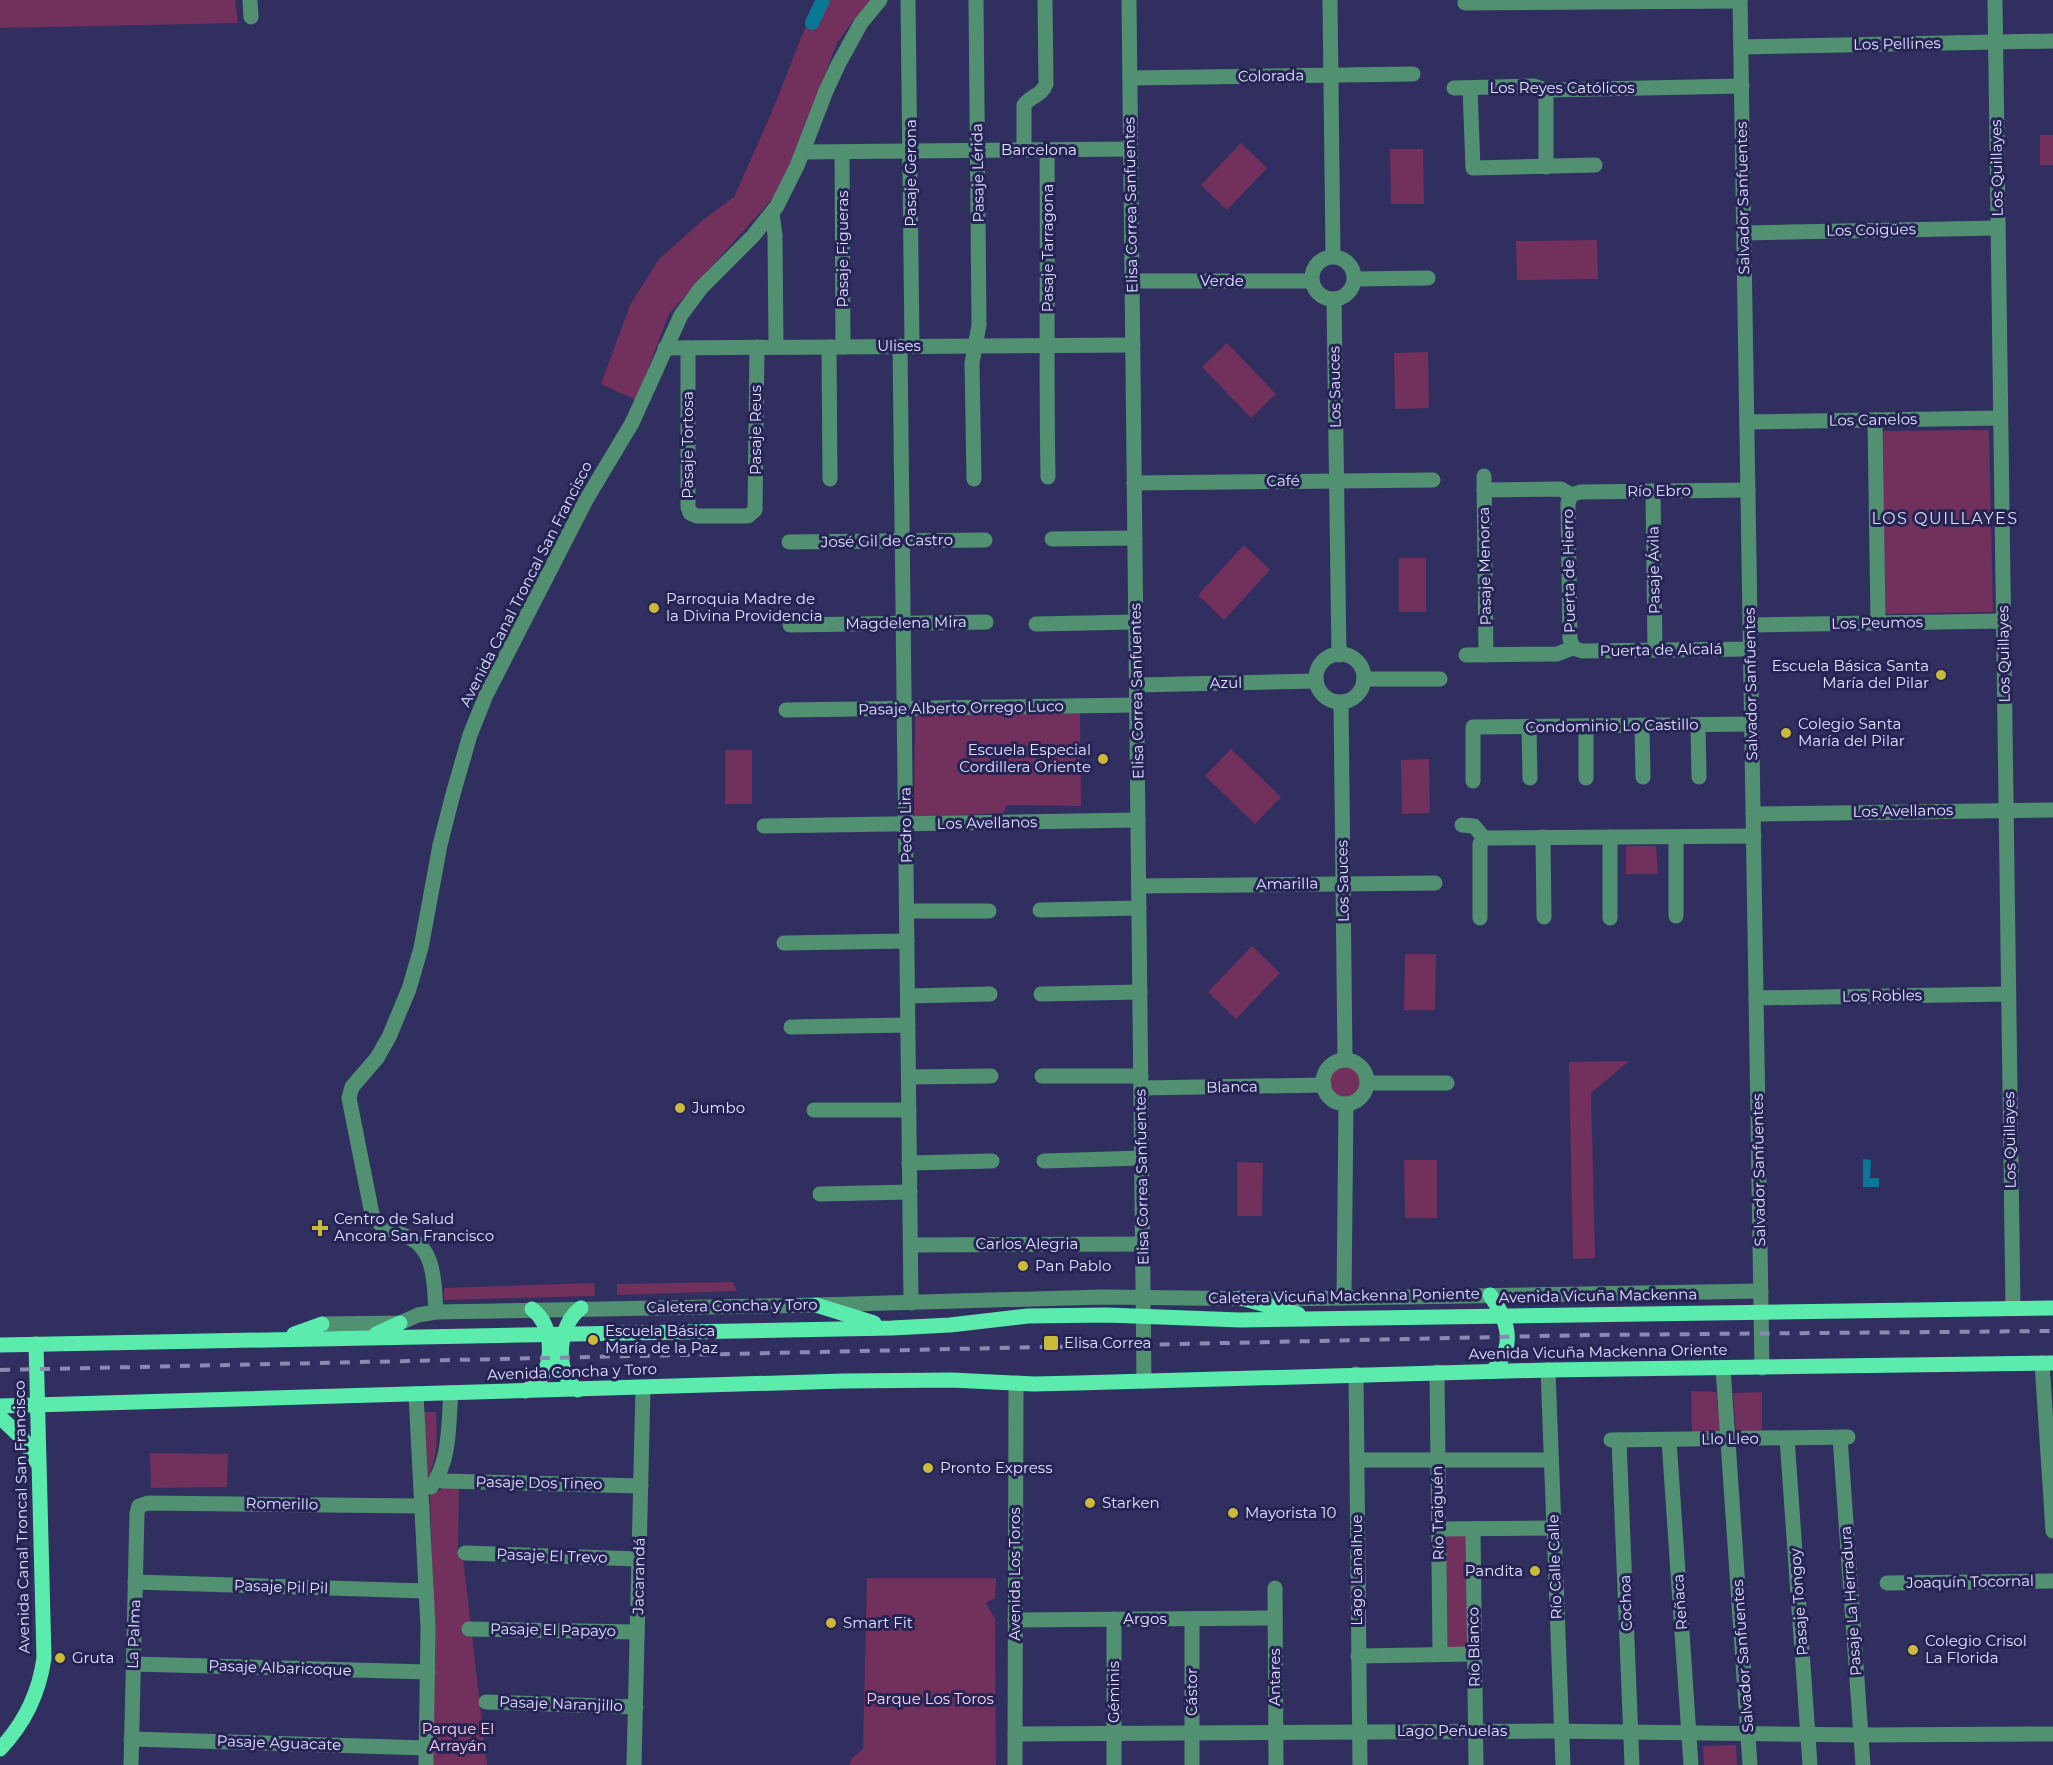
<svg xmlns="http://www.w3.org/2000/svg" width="2053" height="1765" font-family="Montserrat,sans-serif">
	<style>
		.green { fill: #72305d }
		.water { fill: #097894 }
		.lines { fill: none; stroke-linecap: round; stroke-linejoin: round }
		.canal { stroke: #097894; stroke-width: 14 }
		.minor { stroke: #519172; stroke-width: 15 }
		.major { stroke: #5bebad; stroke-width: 15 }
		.rail { stroke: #898ab1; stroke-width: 4; stroke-dasharray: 10 10; stroke-linecap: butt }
		.poi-dot { fill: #cbba39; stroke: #262454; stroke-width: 2 }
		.labels { text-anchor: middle; stroke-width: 6; stroke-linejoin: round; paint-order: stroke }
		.street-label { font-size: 15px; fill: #dee0ff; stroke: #262454 }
		.poi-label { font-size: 15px; fill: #dee0ff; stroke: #262454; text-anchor: start }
		.park-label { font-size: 15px; fill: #fcd0ea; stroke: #262454 }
		.neighbourhood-label { font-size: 16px; letter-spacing: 1.5px; fill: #dbdef6; stroke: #262454 }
	</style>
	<rect width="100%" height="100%" fill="#302f5f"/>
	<g class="green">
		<polygon points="0,0 235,0 238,23 0,28"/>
		<polygon points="816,0 874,0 855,18 837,43 787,172 773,198 669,314 636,400 601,384 630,305 659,259 704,219 734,197 771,114"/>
		<rect x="2040" y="135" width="13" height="30"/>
		<polygon points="1241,143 1267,168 1227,210 1201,185"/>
		<polygon points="1390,149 1423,149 1424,204 1391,204"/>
		<polygon points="1597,240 1598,279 1517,280 1516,241"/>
		<polygon points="1227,343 1276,394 1251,418 1202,367"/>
		<polygon points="1428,352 1429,408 1395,409 1394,353"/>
		<polygon points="1989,430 1993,612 1885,614 1882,431"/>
		<polygon points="1244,545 1270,570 1224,620 1198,595"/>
		<rect x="1399" y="558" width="27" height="54"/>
		<polygon points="1080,713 1081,806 1007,805 1003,813 914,817 915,715"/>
		<polygon points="1231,749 1281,797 1255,824 1205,776"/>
		<rect x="725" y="750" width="27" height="54"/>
		<polygon points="1429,759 1430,813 1402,814 1401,760"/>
		<polygon points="1626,846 1656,846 1658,874 1626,874"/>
		<polygon points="1252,946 1280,973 1236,1019 1208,992"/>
		<polygon points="1405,954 1436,954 1435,1010 1404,1010"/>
		<polygon points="1629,1061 1591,1093 1595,1258 1573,1259 1569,1062"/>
		<circle cx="1345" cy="1082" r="19"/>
		<polygon points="1404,1160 1437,1160 1437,1218 1405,1218"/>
		<polygon points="1237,1162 1263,1163 1262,1216 1237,1216"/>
		<polygon points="733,1282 737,1291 617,1295 617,1284"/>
		<polygon points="594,1283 595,1296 444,1300 444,1288"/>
		<polygon points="1691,1391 1716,1392 1721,1433 1692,1434"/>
		<polygon points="1762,1392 1762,1431 1736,1431 1733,1393"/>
		<path d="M421,1412H436C437,1442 439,1455 425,1484Z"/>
		<polygon points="150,1453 228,1454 227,1487 151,1488"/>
		<polygon points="443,1484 459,1485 458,1553 459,1558 463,1558 487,1765 432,1765 434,1629 430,1494 440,1490"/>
		<polygon points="1440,1533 1468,1533 1470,1649 1443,1651"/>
		<polygon points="867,1578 996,1578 995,1598 986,1603 995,1619 996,1765 849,1765 852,1758 863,1749"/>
		<polygon points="1736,1745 1737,1765 1704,1765 1703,1746"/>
	</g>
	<polygon class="water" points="1863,1159 1871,1160 1870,1178 1879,1178 1879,1187 1863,1187"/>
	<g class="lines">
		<polyline class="canal" points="812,23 823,0"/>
		<g class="minor">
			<polyline points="250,0 251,17"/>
			<polyline points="908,0 912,346"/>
			<polyline points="1129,0 1144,1381"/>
			<polyline points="1330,0 1333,256"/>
			<polyline points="1740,0 1762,1368"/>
			<polyline points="1995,0 2013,1308"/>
			<polyline points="1465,3 1740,1"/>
			<polyline points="1741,47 2053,41"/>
			<polyline points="1130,78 1413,74"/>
			<polyline points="1454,88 1534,86 1546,90 1742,86"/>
			<polyline points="1470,88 1473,168 1595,165"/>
			<polyline points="1546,90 1546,167"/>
			<path d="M1024,150V105C1031,95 1042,96 1046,84L1045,0"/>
			<path d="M1047,150C1048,259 1046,368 1048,477"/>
			<polyline points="803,152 1130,149"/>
			<polyline points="842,152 843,347"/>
			<polyline points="772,213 775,235 776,347"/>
			<polyline points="1744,233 1997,228"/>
			<circle cx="1333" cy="278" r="21"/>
			<polyline points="1355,279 1428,278"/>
			<polyline points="1132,281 1312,281"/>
			<polyline points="1334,299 1339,655"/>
			<polyline points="900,346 911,1303"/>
			<polyline points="829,347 830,479"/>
			<polyline points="665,348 1133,345"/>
			<polyline points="688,348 688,507 690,513 697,516 748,516 755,510 757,347"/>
			<polyline points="1875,420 1878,623"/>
			<polyline points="1747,422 2000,418"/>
			<polyline points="1484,476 1486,655"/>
			<polyline points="974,479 972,363 979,325 976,0"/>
			<polyline points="1134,483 1433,480"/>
			<polyline points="1484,490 1561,489 1571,495"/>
			<polyline points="1653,491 1655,650"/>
			<polyline points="1571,495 1580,492 1748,490"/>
			<polyline points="1571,495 1568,503 1570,639 1573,648"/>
			<polyline points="1052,539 1135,538"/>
			<polyline points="789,542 985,540"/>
			<polyline points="1036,624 1136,622"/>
			<polyline points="790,625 986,622"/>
			<polyline points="1750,625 2003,621"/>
			<polyline points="1573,648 1582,651 1751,649"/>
			<circle cx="1340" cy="678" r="24"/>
			<polyline points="1466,655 1557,654 1573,648"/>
			<polyline points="1364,679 1440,679"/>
			<polyline points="1137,685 1316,681"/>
			<polyline points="1341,702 1345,1060"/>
			<polyline points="786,710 1137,705"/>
			<polyline points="1698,725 1699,777"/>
			<polyline points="1586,726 1586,778"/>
			<polyline points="1642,726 1643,777"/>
			<polyline points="1529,727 1530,778"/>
			<polyline points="1473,781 1473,727 1752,724"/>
			<polyline points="1753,814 2053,810"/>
			<polyline points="1462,825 1474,826 1484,838"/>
			<polyline points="764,826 1138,820"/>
			<polyline points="1543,837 1544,917"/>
			<polyline points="1610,837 1610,918"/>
			<polyline points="1676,837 1676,916"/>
			<polyline points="1484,838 1754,836"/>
			<polyline points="1139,886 1435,883"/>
			<polyline points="1040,910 1139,908"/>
			<polyline points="907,911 989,911"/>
			<polyline points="1480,918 1480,844 1484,838"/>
			<polyline points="784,943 907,941"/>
			<polyline points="1041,994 1140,992"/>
			<polyline points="908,996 990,994"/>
			<polyline points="1756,998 2008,994"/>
			<polyline points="791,1027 908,1025"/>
			<circle cx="1345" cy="1082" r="22"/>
			<polyline points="1042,1076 1141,1076"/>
			<polyline points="909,1077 991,1076"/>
			<polyline points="1367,1083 1447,1083"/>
			<polyline points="1141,1088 1324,1085"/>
			<polyline points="814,1110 909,1110"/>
			<polyline points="1044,1161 1142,1158"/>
			<polyline points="909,1163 992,1161"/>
			<polyline points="820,1194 910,1192"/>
			<polyline points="911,1245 1143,1244"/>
			<polyline points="1344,1298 1346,1104"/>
			<path d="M436,1312C434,1282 436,1246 403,1235C390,1230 379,1227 372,1214L349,1098L352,1087L377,1058L389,1037L409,989L421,948L440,845L453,794L470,735L486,695L586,500L632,423L681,315L701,288L753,236L777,206L797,166L826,91L838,65L861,23L880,0"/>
			<polyline points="322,1324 400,1323 418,1315 436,1312 816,1305 1103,1297 1279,1299 1761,1291"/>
			<polyline points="2042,1363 2053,1531"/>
			<polyline points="1723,1368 1750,1765"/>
			<polyline points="1548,1370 1563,1765"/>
			<polyline points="1437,1372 1440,1654"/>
			<polyline points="1356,1374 1360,1765"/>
			<polyline points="416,1394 428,1627 426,1765"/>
			<polyline points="1840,1437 1863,1765"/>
			<polyline points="1787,1438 1810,1765"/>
			<polyline points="1611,1440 1848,1437"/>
			<polyline points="1619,1440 1632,1765"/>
			<polyline points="1669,1440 1691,1765"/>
			<polyline points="1357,1460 1551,1460"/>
			<polyline points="437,1479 444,1481 641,1486"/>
			<path d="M431,1487C451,1460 448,1425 451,1393"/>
			<polyline points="1439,1529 1553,1528"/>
			<polyline points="1473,1529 1476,1765"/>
			<polyline points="465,1553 639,1559"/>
			<polyline points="135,1582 426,1591"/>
			<polyline points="1887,1583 2053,1581"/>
			<polyline points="1275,1588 1276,1765"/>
			<polyline points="1015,1620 1275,1618"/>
			<polyline points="469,1629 637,1632"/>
			<polyline points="1358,1656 1474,1654"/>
			<polyline points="133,1664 428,1672"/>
			<polyline points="486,1702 636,1707"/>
			<polyline points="1015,1734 1549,1731 1861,1735 2053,1734"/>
			<polyline points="131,1739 426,1748"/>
			<polyline points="131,1765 137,1513 139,1506 148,1503 422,1506"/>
			<polyline points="634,1765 643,1388"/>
			<polyline points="1015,1765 1016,1383"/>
			<polyline points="1114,1765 1114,1619"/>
			<polyline points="1192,1765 1192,1619"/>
		</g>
		<g class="major">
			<path d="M1490,1295C1508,1320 1517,1346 1492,1371"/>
			<polyline points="1241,1298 1298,1314"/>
			<polyline points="816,1305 874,1323"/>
			<polyline points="294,1334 322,1324"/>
			<polyline points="376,1334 400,1323"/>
			<polyline points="0,1345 892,1328 950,1325 1028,1316 1107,1315 1240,1320 2053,1308"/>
			<path d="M578,1390C553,1373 558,1324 581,1308"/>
			<path d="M525,1391C530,1388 536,1385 540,1379C555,1360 552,1324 532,1309"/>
			<polyline points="0,1406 844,1381 952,1380 1034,1384 1077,1383 1548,1370 2053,1363"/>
			<polyline points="0,1417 23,1439 38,1464"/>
			<path d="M0,1749C25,1723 39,1693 44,1658L36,1344"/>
		</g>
		<polyline class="rail" points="0,1370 1588,1335 2053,1331"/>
	</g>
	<g class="poi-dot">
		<circle cx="654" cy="608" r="6"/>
		<circle cx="1941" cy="675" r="6"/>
		<circle cx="1786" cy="733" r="6"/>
		<circle cx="1103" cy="759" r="6"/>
		<circle cx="680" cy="1108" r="6"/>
		<path d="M317 1219h6v6h6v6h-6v6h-6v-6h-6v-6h6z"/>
		<circle cx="1023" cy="1266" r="6"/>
		<circle cx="593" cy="1340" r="6"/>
		<rect x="1043" y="1335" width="16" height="16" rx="3"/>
		<circle cx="928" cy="1468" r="6"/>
		<circle cx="1090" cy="1503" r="6"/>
		<circle cx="1233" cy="1513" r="6"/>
		<circle cx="1535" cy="1571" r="6"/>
		<circle cx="831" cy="1623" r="6"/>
		<circle cx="1913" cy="1650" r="6"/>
		<circle cx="60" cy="1658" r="6"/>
	</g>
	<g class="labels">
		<g class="street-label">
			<text transform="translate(1897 44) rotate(-1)" y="5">Los Pellines</text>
			<text transform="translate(1271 76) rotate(-1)" y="5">Colorada</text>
			<text x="1562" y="93">Los Reyes Católicos</text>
			<text x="1039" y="155">Barcelona</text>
			<text transform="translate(1997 168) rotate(-91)" y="5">Los Quillayes</text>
			<text transform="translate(911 173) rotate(-90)" y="5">Pasaje Gerona</text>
			<text transform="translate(978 173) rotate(-91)" y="5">Pasaje Lérida</text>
			<text transform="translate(1743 198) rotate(-91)" y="5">Salvador Sanfuentes</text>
			<text transform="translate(1131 205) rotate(-91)" y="5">Elisa Correa Sanfuentes</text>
			<text transform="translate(1871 230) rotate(-1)" y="5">Los Coigües</text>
			<text transform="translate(1048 248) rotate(-90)" y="5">Pasaje Tarragona</text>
			<text transform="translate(843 249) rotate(-90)" y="5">Pasaje Figueras</text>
			<text x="1222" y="286">Verde</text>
			<text x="899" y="351">Ulises</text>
			<text transform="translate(1335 387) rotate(-91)" y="5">Los Sauces</text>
			<text transform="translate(1873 420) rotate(-1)" y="5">Los Canelos</text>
			<text transform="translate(756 430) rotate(-90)" y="5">Pasaje Reus</text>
			<text transform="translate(688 445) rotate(-90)" y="5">Pasaje Tortosa</text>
			<text transform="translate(1283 481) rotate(-1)" y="5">Café</text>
			<text transform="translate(1659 491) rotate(-1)" y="5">Río Ebro</text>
			<text transform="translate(887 541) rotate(-1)" y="5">José Gil de Castro</text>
			<text transform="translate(1485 566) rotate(-91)" y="5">Pasaje Menorca</text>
			<text transform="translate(1654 570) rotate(-91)" y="5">Pasaje Ávila</text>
			<text transform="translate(1569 571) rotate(-91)" y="5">Puerta de Hierro</text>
			<text transform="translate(526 584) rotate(-63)" y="5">Avenida Canal Troncal San Francisco</text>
			<text transform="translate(906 623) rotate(-1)" y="5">Magdelena Mira</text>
			<text transform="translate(1877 623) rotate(-1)" y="5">Los Peumos</text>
			<text transform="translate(1661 650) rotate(-1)" y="5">Puerta de Alcalá</text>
			<text transform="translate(2004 654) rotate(-91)" y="5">Los Quillayes</text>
			<text transform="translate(1226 683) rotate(-1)" y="5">Azul</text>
			<text transform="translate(1751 684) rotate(-91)" y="5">Salvador Sanfuentes</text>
			<text transform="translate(1137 691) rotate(-91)" y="5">Elisa Correa Sanfuentes</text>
			<text transform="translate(961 708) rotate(-1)" y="5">Pasaje Alberto Orrego Luco</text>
			<text transform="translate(1612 726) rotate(-1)" y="5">Condominio Lo Castillo</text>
			<text transform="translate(1903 811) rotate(-1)" y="5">Los Avellanos</text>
			<text transform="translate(987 823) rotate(-1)" y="5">Los Avellanos</text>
			<text transform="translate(906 825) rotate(-91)" y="5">Pedro Lira</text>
			<text transform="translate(1343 881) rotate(-91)" y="5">Los Sauces</text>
			<text transform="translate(1287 884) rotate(-1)" y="5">Amarilla</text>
			<text transform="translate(1882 996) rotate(-1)" y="5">Los Robles</text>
			<text transform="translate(1232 1087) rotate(-1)" y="5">Blanca</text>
			<text transform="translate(2010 1140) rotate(-91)" y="5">Los Quillayes</text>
			<text transform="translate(1759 1170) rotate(-91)" y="5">Salvador Sanfuentes</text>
			<text transform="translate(1142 1177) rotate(-91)" y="5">Elisa Correa Sanfuentes</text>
			<text x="1027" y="1249">Carlos Alegria</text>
			<text transform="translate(1344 1296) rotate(-1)" y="5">Caletera Vicuña Mackenna Poniente</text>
			<text transform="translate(1598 1296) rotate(-1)" y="5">Avenida Vicuña Mackenna</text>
			<text transform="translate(732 1306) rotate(-1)" y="5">Caletera Concha y Toro</text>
			<text transform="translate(1598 1352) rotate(-1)" y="5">Avenida Vicuña Mackenna Oriente</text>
			<text transform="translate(572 1372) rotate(-2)" y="5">Avenida Concha y Toro</text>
			<text transform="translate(1730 1439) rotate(-1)" y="5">Llo Lleo</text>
			<text transform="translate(539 1483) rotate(1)" y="5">Pasaje Dos Tineo</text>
			<text transform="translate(282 1504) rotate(1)" y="5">Romerillo</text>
			<text transform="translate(1438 1513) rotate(-91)" y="5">Río Traiguén</text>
			<text transform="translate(22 1517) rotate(-91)" y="5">Avenida Canal Troncal San Francisco</text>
			<text transform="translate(552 1556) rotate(2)" y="5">Pasaje El Trevo</text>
			<text transform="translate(1555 1567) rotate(-92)" y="5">Río Calle Calle</text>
			<text transform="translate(1357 1570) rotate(-90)" y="5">Lago Lanalhue</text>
			<text transform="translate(1015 1574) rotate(-90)" y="5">Avenida Los Toros</text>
			<text transform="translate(639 1576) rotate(-89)" y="5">Jacarandá</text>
			<text transform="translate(1970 1582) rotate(-1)" y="5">Joaquín Tocornal</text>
			<text transform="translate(281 1587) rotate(2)" y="5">Pasaje Pil Pil</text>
			<text transform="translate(1851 1601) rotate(-94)" y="5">Pasaje La Herradura</text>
			<text transform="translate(1680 1602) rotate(-94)" y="5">Reñaca</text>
			<text transform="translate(1799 1602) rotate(-94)" y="5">Pasaje Tongoy</text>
			<text transform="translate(1626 1603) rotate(-92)" y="5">Cochoa</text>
			<text x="1145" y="1624">Argos</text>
			<text transform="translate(553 1630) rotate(1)" y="5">Pasaje El Papayo</text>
			<text transform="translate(134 1634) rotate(-88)" y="5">La Palma</text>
			<text transform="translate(1474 1647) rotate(-91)" y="5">Río Blanco</text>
			<text transform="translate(1743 1656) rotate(-94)" y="5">Salvador Sanfuentes</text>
			<text transform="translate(280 1668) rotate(2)" y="5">Pasaje Albaricoque</text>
			<text transform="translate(1275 1677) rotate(-90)" y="5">Antares</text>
			<text transform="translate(1114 1692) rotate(-90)" y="5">Géminis</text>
			<text transform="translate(1192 1692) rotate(-90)" y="5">Cástor</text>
			<text transform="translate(561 1704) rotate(2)" y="5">Pasaje Naranjillo</text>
			<text x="1452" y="1736">Lago Peñuelas</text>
			<text transform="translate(279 1743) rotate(2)" y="5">Pasaje Aguacate</text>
		</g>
		<g class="poi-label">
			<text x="666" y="604">Parroquia Madre de<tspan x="666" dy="17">la Divina Providencia</tspan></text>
			<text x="1929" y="671" text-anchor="end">Escuela Básica Santa<tspan x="1929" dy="17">María del Pilar</tspan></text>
			<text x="1798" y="729">Colegio Santa<tspan x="1798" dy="17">María del Pilar</tspan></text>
			<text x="1091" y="755" text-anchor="end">Escuela Especial<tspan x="1091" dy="17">Cordillera Oriente</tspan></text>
			<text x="692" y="1113">Jumbo</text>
			<text x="334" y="1224">Centro de Salud<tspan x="334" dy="17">Ancora San Francisco</tspan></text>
			<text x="1035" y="1271">Pan Pablo</text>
			<text x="605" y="1336">Escuela Básica<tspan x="605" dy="17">María de la Paz</tspan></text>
			<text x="1064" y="1348">Elisa Correa</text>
			<text x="940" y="1473">Pronto Express</text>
			<text x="1102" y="1508">Starken</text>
			<text x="1245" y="1518">Mayorista 10</text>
			<text x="1523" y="1576" text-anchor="end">Pandita</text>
			<text x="843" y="1628">Smart Fit</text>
			<text x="1925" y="1646">Colegio Crisol<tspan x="1925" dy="17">La Florida</tspan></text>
			<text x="72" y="1663">Gruta</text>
		</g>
		<g class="park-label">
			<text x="930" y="1704">Parque Los Toros</text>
			<text x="458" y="1734">Parque El<tspan x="458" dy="17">Arrayán</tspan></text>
		</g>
		<g class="neighbourhood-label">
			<text x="1945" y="524">LOS QUILLAYES</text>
		</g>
	</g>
</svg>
